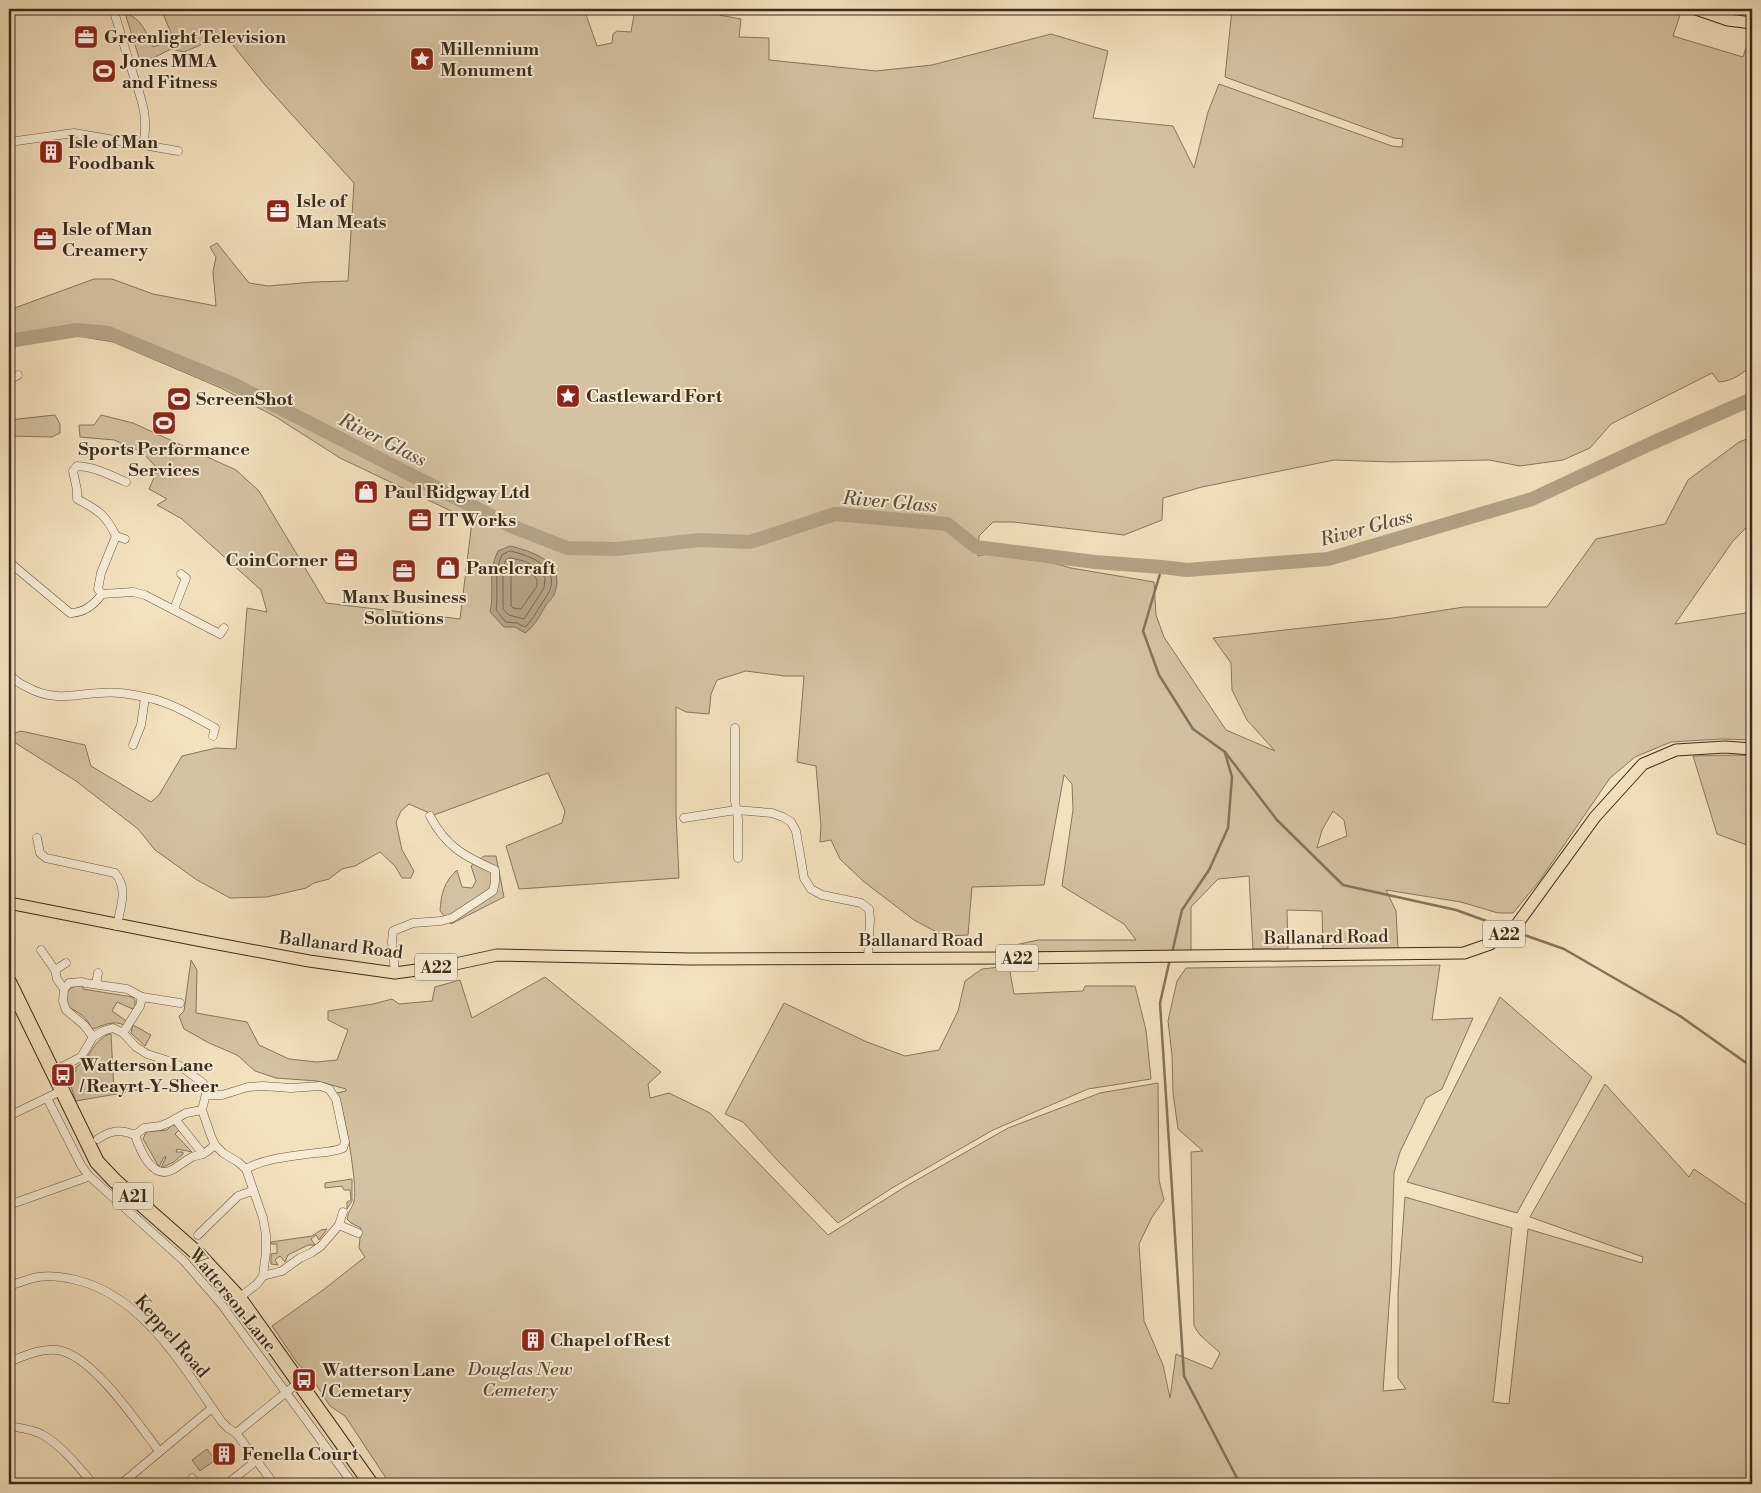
<svg xmlns="http://www.w3.org/2000/svg" width="1761" height="1493" font-family="'Libre Bodoni',serif">
	<style>
		.green { fill: #d5c2a2; stroke: #88775e; fill-rule: evenodd }
		.water { fill: #b5a386; stroke: #85735a }
		.lines { fill: none; stroke-linecap: round; stroke-linejoin: round }
		.shore { stroke: #786850; stroke-width: 1 }
		.stream { stroke: #85735a; stroke-width: 2.5 }
		.river { stroke: #b5a386; stroke-width: 14 }
		.street-casing { stroke: #6a5942; stroke-width: 9 }
		.primary-casing { stroke: #3c2c19; stroke-width: 13 }
		.highway-casing { stroke: #3c2c19; stroke-width: 16 }
		.street { stroke: #f8ecd5; stroke-width: 8 }
		.primary { stroke: #f4e1be; stroke-width: 11 }
		.highway { stroke: #f4e1be; stroke-width: 14 }
		.labels { text-anchor: middle; stroke-width: 4; stroke-linejoin: round; paint-order: stroke }
		.shield { fill: #f8ecd5; stroke: #746651; stroke-width: 1 }
		.shield-label { font-size: 16px; font-weight: bold; fill: #3c2c19 }
		.poi-label { font-size: 18px; font-weight: bold; fill: #3c2c19; stroke: #f8ecd5; text-anchor: start }
		.street-label { font-size: 18px; fill: #3c2c19; stroke: #f8ecd5 }
		.park-label { font-size: 18px; font-style: italic; fill: #5b4a34; stroke: #f8ecd5 }
		.water-label { font-size: 19px; font-style: italic; fill: #60503a; stroke: #f8ecd5 }
	</style>
	<rect width="100%" height="100%" fill="#f4e1be"/>
	<filter id="stains"><feTurbulence type="fractalNoise" baseFrequency=".004" numOctaves="4"/><feColorMatrix values="0 0 0 0 .2 0 0 0 0 .09 0 0 0 0 .02 0 0 0 .5 -.17"/></filter>
	<radialGradient id="worn" r=".72"><stop offset=".6" stop-color="#630" stop-opacity="0"/><stop offset="1" stop-color="#630" stop-opacity=".3"/></radialGradient>
	<g class="green">
		<path d="M161,9H584L597,46L612,43L613,34L617,31L631,32L635,9H720L719,15L741,19L739,37L769,38V60L876,71L932,65L1051,34L1108,51L1093,118L1173,126L1194,168L1208,112L1219,84L1392,146L1402,147L1403,139L1394,138L1225,77L1232,9H1682L1673,36L1743,57L1752,29V366C1741,374 1733,381 1719,382L1712,373L1611,424L1590,448L1563,460L1520,466L1489,460L1391,462L1334,460L1202,487L1163,498L1162,520L1124,535L1013,522H993L979,536L978,556L986,554L1053,563L1071,568L1154,582L1156,615L1164,637L1226,730L1275,751L1247,720L1232,690L1231,663L1213,638L1393,618L1464,607H1547L1596,539L1665,524L1688,480L1739,442L1752,437V522L1733,541L1675,624L1752,612V740L1722,739L1671,742L1635,757L1610,778L1540,880L1513,913H1498L1461,902L1386,890L1396,911L1398,949H1323L1322,911L1287,910L1288,949H1253L1249,876L1218,879L1191,907V951L1004,952L1006,947L1038,940H1136L1124,924L1062,886L1073,810L1072,784L1064,775L1044,885L972,887L968,935L944,936L914,920L863,881L840,859L831,840L820,842L821,826L816,766L797,762L804,676H784L746,671L717,680L711,694L709,714L686,712L676,707V813L679,878L519,889L506,846L562,823L565,811L548,773L434,815L409,804L401,811L396,822L402,850L414,871L411,878H402L395,866L380,852L355,866L342,869L329,879L314,883L306,888L267,897L230,898L197,880L155,850L138,829L76,781L9,739V735L21,731L85,745L91,766L151,802L159,795L182,756L216,748L236,749L247,608L267,612L261,590L182,519L157,505L167,499L149,489L158,469L142,452L114,440L80,437L79,425H94L101,415L133,423L236,470L259,491L326,603L460,619L472,521L340,458L276,417L221,388L113,342L72,335L9,344V310L94,279H112L153,294L216,306L213,272L216,257L210,247L217,243L249,283L268,286L313,282L348,281L354,183L265,85L228,39L212,40L184,52L171,49L141,64L125,13C142,18 146,33 153,47L174,40ZM1333,811L1344,820L1347,836L1317,848L1322,830Z"/>
		<polygon points="172,389 191,401 186,409 167,397"/>
		<polygon points="55,415 60,424 60,433 52,437 9,436 9,420"/>
		<polygon points="1738,755 1752,756 1752,847 1717,834 1693,756"/>
		<path d="M484,856H496L504,897L451,924L440,911C441,894 444,882 457,870L462,887L472,888L476,881L471,866Z"/>
		<path d="M191,960L197,970L196,1013L247,1022L259,1045L289,1059L317,1062L337,1060L348,1030L328,1020V1011L373,1004L392,999L399,1004L432,1001L435,987L460,980L472,1018L545,977L661,1072L648,1084L650,1098L669,1093L710,1113L828,1235L908,1185L1008,1128L1100,1093L1158,1083L1159,1180L1164,1200L1152,1217L1139,1244L1144,1321L1163,1365L1170,1398L1176,1354L1212,1369L1220,1353L1200,1335L1194,1326L1191,1152L1203,1151L1178,1129L1173,1093L1172,1055L1168,1021L1177,981L1186,968L1440,965L1432,1020L1473,1018L1442,1089L1426,1098L1400,1152L1394,1173L1391,1278L1383,1391L1406,1389L1398,1378V1292L1405,1197L1512,1228L1493,1402L1509,1404L1528,1229L1642,1263L1643,1257L1530,1217L1605,1084L1689,1177L1694,1169L1752,1209V1484H390L345,1416L330,1406L310,1375L298,1364L272,1326L323,1290L365,1257L359,1248L361,1228L351,1223L347,1219C348,1211 353,1207 354,1201C358,1186 344,1107 337,1093L346,1091V1089L317,1081L276,1078L255,1071L237,1055L209,1043L184,1029L179,1016L184,1011Z"/>
		<polygon points="1009,966 1014,994 1083,991 1085,986 1135,986 1146,1030 1151,1079 1088,1089 993,1130 892,1188 838,1223 778,1161 743,1122 725,1114 784,1003 867,1042 905,1056 939,1050 958,1011 965,981 982,969"/>
		<path d="M83,985V989L132,997L135,1000V1010L117,1002L112,1011L128,1022L124,1025C114,1020 103,1025 93,1029L91,1028C89,1019 77,1011 68,1007C64,993 67,986 83,985Z"/>
		<polygon points="1500,997 1592,1077 1517,1213 1407,1182"/>
		<polygon points="133,1025 151,1035 145,1046 131,1033"/>
		<path d="M109,1034H111L114,1092L141,1087L151,1088L76,1101L67,1075L76,1071V1067C93,1057 89,1044 109,1034Z"/>
		<polygon points="172,1125 174,1125 180,1129 175,1134 192,1152 177,1149 176,1152 183,1152 183,1154 174,1162 161,1168 166,1157 164,1157 159,1167 143,1139 146,1132 167,1130"/>
		<polygon points="352,1179 352,1201 347,1209 347,1202 351,1200 350,1190 344,1190 342,1186 325,1188 325,1183"/>
		<polygon points="327,1229 319,1240 316,1235 311,1239 315,1245 308,1245 288,1255 285,1262 280,1256 275,1260 278,1265 271,1264 271,1254 277,1253 277,1244 271,1244 271,1242 312,1236 321,1230"/>
		<polygon points="207,1449 215,1460 200,1471 192,1460"/>
	</g>
	<path class="water" d="M510,546C531,551 566,562 555,592C554,597 549,601 546,605C540,615 535,626 525,633L515,627H504L490,612C495,589 487,574 498,551Z"/>
	<g class="lines">
		<g class="shore">
			<path d="M510,551C528,555 561,566 549,592C547,596 544,600 541,605C536,612 532,621 525,627L517,623L506,622L496,610C499,592 493,572 502,555Z"/>
			<polygon points="511,558 524,561 538,568 545,578 544,588 524,619 509,615 503,609 503,567 506,560"/>
			<polygon points="514,566 522,568 533,574 537,580 537,586 521,609 513,608 511,606 511,569"/>
		</g>
		<g class="stream">
			<polyline points="1162,567 1143,631 1159,675 1193,729 1225,752 1277,820 1343,885 1456,910 1506,928"/>
			<polyline points="1516,932 1564,949 1680,1016 1752,1067"/>
			<polyline points="1172,953 1182,910 1209,870 1228,828 1232,777 1225,753"/>
			<polyline points="1170,959 1160,1003 1184,1376 1240,1484"/>
		</g>
		<polyline class="river" points="9,341 77,330 108,333 233,384 511,526 567,548 616,549 700,540 750,542 835,514 947,524 976,547 1095,562 1162,567 1187,570 1328,559 1532,499 1652,443 1752,399"/>
		<defs>
			<g id="street">
				<path d="M113,9C119,27 124,46 130,65C139,93 150,115 143,144"/>
				<polyline points="9,142 74,133 178,151"/>
				<polyline points="9,380 18,375"/>
				<path d="M116,536C106,515 98,510 77,499V490L73,471L77,466C95,467 110,475 126,482"/>
				<path d="M9,562L70,613C84,613 94,605 102,594L133,592L145,595L220,634L224,628"/>
				<polyline points="102,594 98,589 101,573 116,536 125,539"/>
				<polyline points="174,609 186,578 181,574"/>
				<path d="M9,673C13,679 20,684 27,687C60,706 87,689 121,693C135,695 150,697 163,702C181,708 198,719 215,728L213,736"/>
				<polyline points="735,728 735,801 738,819 738,858"/>
				<polyline points="133,745 141,725 145,698"/>
				<polyline points="684,818 736,810 772,813 783,817 791,822 796,831 804,878 811,889 822,895 861,903 869,909 870,919 868,958"/>
				<path d="M37,838L40,853L46,858L115,873C129,890 120,906 117,926"/>
				<polyline points="41,950 55,970 57,979 64,989 63,1001 66,1010 84,1025 93,1037"/>
				<polyline points="55,970 66,963"/>
				<path d="M395,973L392,942L393,931L413,923L441,921L452,918L493,891L495,882V870C464,856 446,847 430,816"/>
				<polyline points="85,983 127,989 142,997 140,1006 123,1033"/>
				<polyline points="96,984 98,973"/>
				<polyline points="64,989 69,983 82,982"/>
				<polyline points="142,997 180,1003"/>
				<polyline points="52,1072 81,1057 93,1037 103,1031 113,1028 123,1033 136,1047 147,1054 169,1061 180,1066 203,1083 207,1090 202,1110 211,1136 215,1145 223,1153 238,1162 246,1169 263,1218 266,1235 266,1252 263,1276 257,1284 239,1298"/>
				<path d="M206,1095H222L248,1087L263,1086L291,1088L320,1086L329,1089L336,1099L345,1142L343,1148C331,1153 319,1152 307,1154C286,1157 264,1159 246,1169"/>
				<polyline points="47,1098 81,1165 88,1175 184,1261 222,1305 353,1484"/>
				<path d="M202,1110L186,1113L168,1123L160,1126L144,1128L135,1135C140,1150 152,1180 172,1170C179,1166 185,1161 192,1157C195,1156 199,1155 203,1154C207,1152 211,1148 215,1145"/>
				<polyline points="9,1116 61,1091"/>
				<polyline points="175,1119 203,1154"/>
				<path d="M98,1139C111,1130 120,1129 135,1135"/>
				<polyline points="9,1205 85,1178 88,1175"/>
				<polyline points="339,1225 343,1212"/>
				<polyline points="198,1235 238,1196 252,1191"/>
				<polyline points="263,1276 282,1271 300,1258 311,1253 321,1246 339,1225 358,1233"/>
				<path d="M9,1286C18,1283 28,1279 38,1277C50,1275 64,1277 76,1280C144,1296 184,1369 222,1422L228,1428L236,1433L274,1484"/>
				<path d="M9,1362C24,1356 40,1348 57,1350C92,1354 138,1424 159,1451"/>
				<path d="M9,1426C20,1428 33,1429 43,1435C62,1446 79,1467 93,1484"/>
				<polyline points="236,1433 299,1382"/>
				<polyline points="192,1478 196,1484"/>
				<polyline points="121,1484 212,1408"/>
				<polyline points="227,1484 257,1460"/>
			</g>
			<g id="primary">
				<polyline points="1696,9 1728,20 1752,23"/>
				<polyline points="9,903 197,940 309,961 395,973 446,966 497,955 691,959 1012,958 1464,953 1490,944 1515,927 1595,817 1643,764 1676,750 1725,747 1752,749"/>
			</g>
			<polyline id="highway" points="9,982 97,1162 115,1181 199,1255 239,1298 371,1484"/>
		</defs>
		<use href="#street" class="street-casing"/>
		<use href="#primary" class="primary-casing"/>
		<use href="#highway" class="highway-casing"/>
		<use href="#street" class="street"/>
		<use href="#primary" class="primary"/>
		<use href="#highway" class="highway"/>
	</g>
	<defs>
		<symbol id="office-square" viewBox="-11 -11 22 22"><rect x="-9" y="-9" width="18" height="18" rx="4" fill="#8f2418" stroke="#f8ecd5"/><path d="M-6-3h4V-5.5h4V-3h4V5H-6ZM-1-4.5V-3h2v-1.5ZM-6 0V1H6V0Z" fill="#fff"/></symbol>
		<symbol id="sight-square" viewBox="-11 -11 22 22"><rect x="-9" y="-9" width="18" height="18" rx="4" fill="#8f2418" stroke="#f8ecd5"/><path d="M0-6L1.8-2.2L6-1.7L2.9 1.2L3.7 5.4L0 3.3L-3.7 5.4L-2.9 1.2L-6-1.7L-1.8-2.2Z" fill="#fff"/></symbol>
		<symbol id="stadium-square" viewBox="-11 -11 22 22"><rect x="-9" y="-9" width="18" height="18" rx="4" fill="#8f2418" stroke="#f8ecd5"/><path d="M0-5a6.5 5 0 1 0 0 10a6.5 5 0 1 0 0-10ZM-3.5-1.8h7v3.6h-7Z" fill="#fff"/></symbol>
		<symbol id="building-square" viewBox="-11 -11 22 22"><rect x="-9" y="-9" width="18" height="18" rx="4" fill="#8f2418" stroke="#f8ecd5"/><path d="M-4-6H4V6H1V3H-1V6H-4ZM-2.5-4.3h1.7v1.8h-1.7ZM.8-4.3h1.7v1.8H.8ZM-2.5-1h1.7V.8h-1.7ZM.8-1h1.7V.8H.8Z" fill="#fff"/></symbol>
		<symbol id="shop-square" viewBox="-11 -11 22 22"><rect x="-9" y="-9" width="18" height="18" rx="4" fill="#8f2418" stroke="#f8ecd5"/><path d="M-5-2.5h2.3a2.7 3.5 0 0 1 5.4 0H5L5.5 6h-11ZM-1.5-2.5h3a1.5 2.3 0 0 0-3 0Z" fill="#fff"/></symbol>
		<symbol id="bus-square" viewBox="-11 -11 22 22"><rect x="-9" y="-9" width="18" height="18" rx="4" fill="#8f2418" stroke="#f8ecd5"/><path d="M-5-6H5V4H4V6H2V4H-2V6H-4V4H-5ZM-3.5-4V0h7V-4ZM-3.5 1.2v1.5H-2V1.2ZM2 1.2v1.5H3.5V1.2Z" fill="#fff"/></symbol>
	</defs>
	<g fill-rule="evenodd">
		<use href="#office-square" x="72" y="23" width="28" height="28"/>
		<use href="#sight-square" x="408" y="45" width="28" height="28"/>
		<use href="#stadium-square" x="90" y="57" width="28" height="28"/>
		<use href="#building-square" x="37" y="138" width="28" height="28"/>
		<use href="#office-square" x="264" y="197" width="28" height="28"/>
		<use href="#office-square" x="31" y="225" width="28" height="28"/>
		<use href="#sight-square" x="554" y="382" width="28" height="28"/>
		<use href="#stadium-square" x="165" y="385" width="28" height="28"/>
		<use href="#stadium-square" x="150" y="409" width="28" height="28"/>
		<use href="#shop-square" x="352" y="478" width="28" height="28"/>
		<use href="#office-square" x="406" y="506" width="28" height="28"/>
		<use href="#office-square" x="332" y="546" width="28" height="28"/>
		<use href="#shop-square" x="434" y="554" width="28" height="28"/>
		<use href="#office-square" x="390" y="557" width="28" height="28"/>
		<use href="#bus-square" x="49" y="1061" width="28" height="28"/>
		<use href="#building-square" x="519" y="1326" width="28" height="28"/>
		<use href="#bus-square" x="290" y="1366" width="28" height="28"/>
		<use href="#building-square" x="210" y="1440" width="28" height="28"/>
	</g>
	<g class="labels">
		<g class="shield">
			<rect x="1483" y="920.5" width="42" height="27" rx="4"/>
			<rect x="996" y="944.5" width="42" height="27" rx="4"/>
			<rect x="415" y="953.5" width="42" height="27" rx="4"/>
			<rect x="113" y="1182.5" width="40" height="27" rx="4"/>
		</g>
		<g class="shield-label">
			<text x="1504" y="940">A22</text>
			<text x="1017" y="964">A22</text>
			<text x="436" y="973">A22</text>
			<text x="133" y="1202">A21</text>
		</g>
		<g class="poi-label">
			<text x="104" y="43">Greenlight Television</text>
			<text x="440" y="55">Millennium<tspan x="440" dy="21">Monument</tspan></text>
			<text x="122" y="67">Jones MMA<tspan x="122" dy="21">and Fitness</tspan></text>
			<text x="68" y="148">Isle of Man<tspan x="68" dy="21">Foodbank</tspan></text>
			<text x="296" y="207">Isle of<tspan x="296" dy="21">Man Meats</tspan></text>
			<text x="62" y="235">Isle of Man<tspan x="62" dy="21">Creamery</tspan></text>
			<text x="586" y="402">Castleward Fort</text>
			<text x="196" y="405">ScreenShot</text>
			<text x="164" y="455" text-anchor="middle">Sports Performance<tspan x="164" dy="21">Services</tspan></text>
			<text x="384" y="498">Paul Ridgway Ltd</text>
			<text x="438" y="526">IT Works</text>
			<text x="328" y="566" text-anchor="end">CoinCorner</text>
			<text x="466" y="574">Panelcraft</text>
			<text x="404" y="603" text-anchor="middle">Manx Business<tspan x="404" dy="21">Solutions</tspan></text>
			<text x="80" y="1071">Watterson Lane<tspan x="80" dy="21">/ Reayrt-Y-Sheer</tspan></text>
			<text x="550" y="1346">Chapel of Rest</text>
			<text x="322" y="1376">Watterson Lane<tspan x="322" dy="21">/ Cemetary</tspan></text>
			<text x="242" y="1460">Fenella Court</text>
		</g>
		<g class="street-label">
			<text transform="translate(1326 937) rotate(-1)" y="6">Ballanard Road</text>
			<text x="921" y="946">Ballanard Road</text>
			<text transform="translate(341 945) rotate(7)" y="6">Ballanard Road</text>
			<text transform="translate(233 1300) rotate(51)" y="6">Watterson Lane</text>
			<text transform="translate(172 1336) rotate(49)" y="6">Keppel Road</text>
		</g>
		<g class="park-label">
			<text x="520" y="1375">Douglas New<tspan x="520" dy="21">Cemetery</tspan></text>
		</g>
		<g class="water-label">
			<text transform="translate(383 439) rotate(27)" y="7">River Glass</text>
			<text transform="translate(890 501) rotate(5)" y="7">River Glass</text>
			<text transform="translate(1366 527) rotate(-15)" y="7">River Glass</text>
		</g>
	</g>
	<rect width="1761" height="1493" fill="none" stroke="#f4e1be" stroke-width="30"/>
	<rect x="10" y="10" width="1741" height="1473" fill="none" stroke="#3c2c19" stroke-width="2.5"/>
	<rect x="15" y="15" width="1731" height="1463" fill="none" stroke="#3c2c19"/>
	<rect width="100%" height="100%" filter="url(#stains)"/>
	<rect width="100%" height="100%" fill="url(#worn)"/>
</svg>
